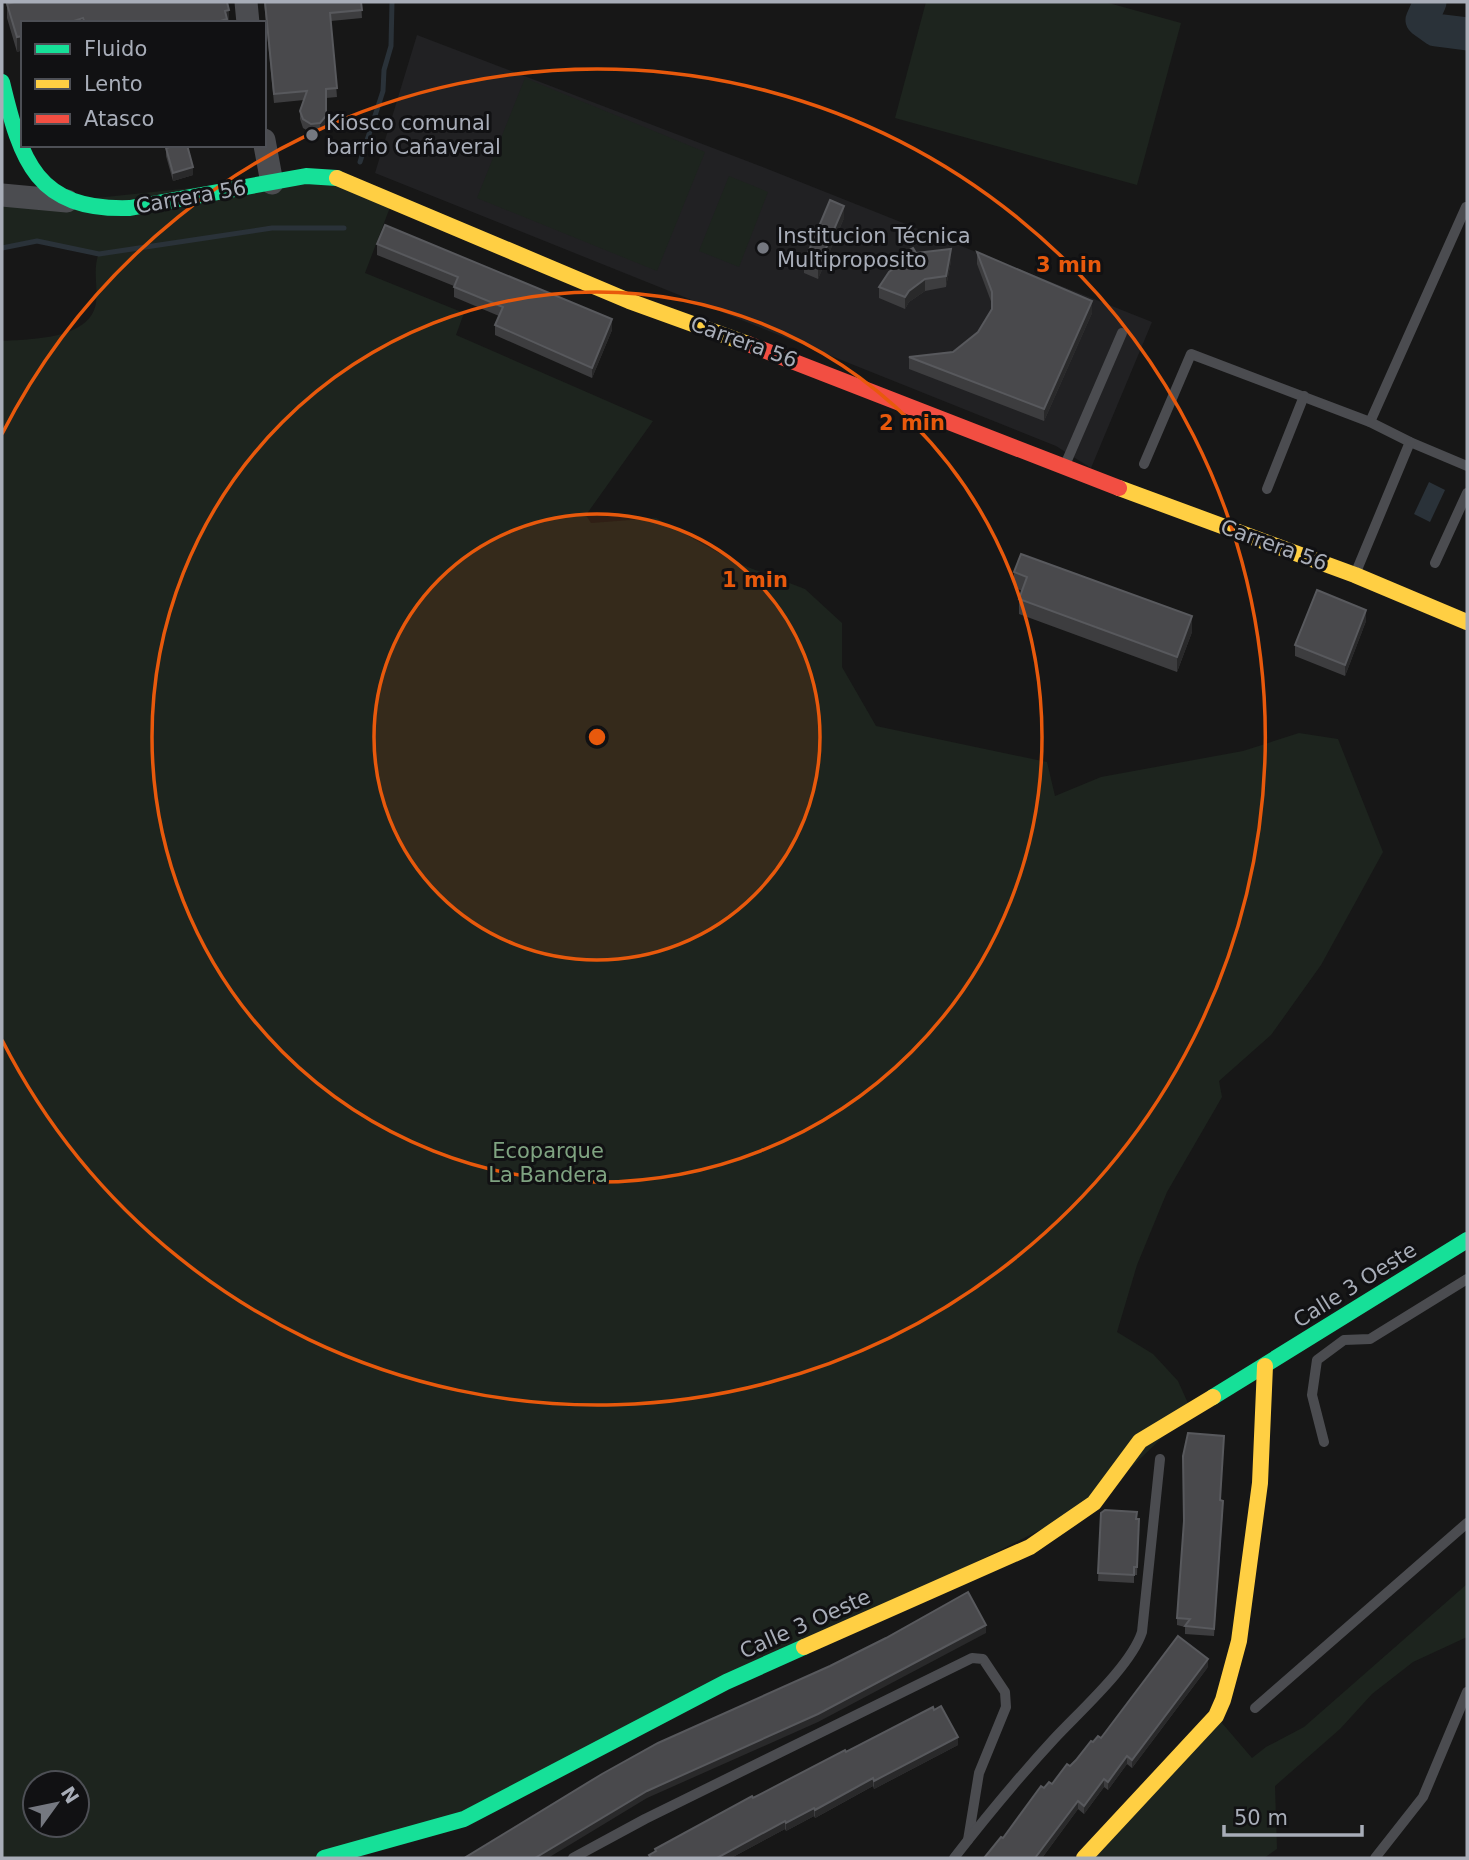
<svg xmlns="http://www.w3.org/2000/svg" width="1469" height="1860" font-family="'DejaVu Sans',sans-serif">
	<style>
		.built { fill: #212123 }
		.green { fill: #1d241e; fill-rule: evenodd }
		.water { fill: #2a3239 }
		.lines { fill: none; stroke-linecap: round; stroke-linejoin: round }
		.stream { stroke: #2a3239; stroke-width: 5 }
		.river { stroke: #2a3239; stroke-width: 33 }
		.lane { stroke: #4b4c50; stroke-width: 10 }
		.street { stroke: #4b4c50; stroke-width: 23 }
		.fast { stroke: #16e098; stroke-width: 16 }
		.slow { stroke: #ffcf43; stroke-width: 16 }
		.jam { stroke: #f24e42; stroke-width: 16 }
		.wall { fill: #3d3d3f }
		.shaded-wall { fill: #29292a }
		.building { fill: #49494c; stroke: #58595d; stroke-width: 2 }
		.ring { fill: none; stroke: #e8590c; stroke-width: 3.5 }
		.poi-dot { fill: #757880; stroke: #111113; stroke-width: 2.5 }
		.labels { text-anchor: middle; stroke-width: 6; stroke-linejoin: round; paint-order: stroke }
		.poi-label { font-size: 21px; fill: #a8adb8; stroke: #111113; text-anchor: start }
		.street-label { font-size: 21px; fill: #a8adb8; stroke: #111113 }
		.park-label { font-size: 21px; fill: #7fa381; stroke: #111113 }
		.centre { fill: #e8590c; stroke: #111113; stroke-width: 3.5 }
		.ring-label { font-size: 21px; text-anchor: middle; font-weight: bold; fill: #e8590c; stroke: #111113; stroke-width: 6; stroke-linejoin: round; paint-order: stroke }
	</style>
	<rect width="100%" height="100%" fill="#171717"/>
	<polygon class="built" points="417,35 760,166 1152,322 1091,468 1056,446 375,173"/>
	<g class="green">
		<polygon points="926,2 1105,2 1181,23 1137,185 895,118"/>
		<polygon points="525,78 705,152 657,271 477,198"/>
		<path d="M306,176L392,202L365,273L464,313L456,335L653,421L586,515L591,523L656,518L737,563L805,589L842,623V667L876,726L1047,762L1055,796L1101,777L1243,751L1299,733L1338,739L1383,852L1321,965L1271,1035L1219,1081L1222,1097L1167,1192L1137,1265L1117,1332L1153,1354L1178,1381L1191,1410L1094,1503L464,1819L324,1858H2V341C30,339 90,340 96,303C98,285 93,273 98,255L37,241L2,248V195L67,201ZM35,1783H77V1825H35Z"/>
		<polygon points="729,176 768,192 739,267 699,251"/>
		<polygon points="1467,1584 1467,1637 1413,1662 1372,1694 1340,1729 1275,1786 1277,1849 1264,1858 1084,1858 1216,1716 1252,1758 1266,1747 1304,1727"/>
	</g>
	<polygon class="water" points="1429,482 1445,490 1430,522 1414,514"/>
	<g class="lines">
		<g class="stream">
			<polyline points="360,162 383,91 384,70 391,46 392,2"/>
			<polyline points="2,248 37,241 99,254 272,228 344,228"/>
		</g>
		<polyline class="river" points="1430,2 1422,20 1436,30 1467,34"/>
		<g class="lane">
			<polyline points="1370,422 1466,207"/>
			<polyline points="1144,464 1191,354 1370,422 1410,442 1467,466"/>
			<polyline points="1065,465 1122,333"/>
			<polyline points="1267,489 1304,396"/>
			<polyline points="1435,563 1467,493"/>
			<polyline points="1356,572 1410,442"/>
			<polyline points="1324,1442 1312,1395 1317,1360 1344,1340 1370,1339 1467,1279"/>
			<polyline points="1255,1708 1467,1523"/>
			<polyline points="573,1858 645,1819 972,1658 983,1659 1005,1692 1006,1707 979,1773 968,1840"/>
			<path d="M954,1858C985,1818 1019,1777 1054,1739C1079,1712 1131,1666 1142,1632L1160,1459"/>
			<polyline points="1375,1858 1423,1797 1467,1692"/>
		</g>
		<g class="street">
			<polyline points="246,2 248,23"/>
			<polyline points="264,140 272,183"/>
			<polyline points="2,195 67,201"/>
		</g>
		<g class="fast">
			<path d="M2,82C21,161 36,211 130,208L306,176L337,178"/>
			<polyline points="1213,1397 1467,1240"/>
			<polyline points="324,1858 464,1819 726,1682 804,1647"/>
		</g>
		<g class="slow">
			<polyline points="337,178 629,301 748,344"/>
			<polyline points="1119,488 1355,575 1467,622"/>
			<polyline points="804,1647 1030,1547 1094,1503 1140,1441 1213,1397"/>
			<polyline points="1084,1858 1216,1716 1223,1700 1239,1641 1260,1483 1265,1366"/>
		</g>
		<polyline class="jam" points="748,344 1119,488"/>
	</g>
	<g class="wall">
		<polygon points="264,2 361,2 362,18 331,21 337,97 326,98 326,124 320,131 311,133 303,128 300,119 300,111 304,100 274,103"/>
		<polygon points="7,4 229,23 23,23 23,50 17,52 7,18"/>
		<polygon points="166,148 193,175 173,181 166,156"/>
		<polygon points="844,218 818,279 804,273 804,262"/>
		<polygon points="377,244 612,330 592,378 495,335 495,325 499,316 454,297 454,286 377,255"/>
		<polygon points="977,252 1092,313 1044,421 909,369 909,357 953,352 978,332 992,309 992,304 977,264"/>
		<polygon points="916,253 951,261 946,287 925,291 909,302 905,309 879,298 879,287 898,264 898,256"/>
		<polygon points="1014,572 1192,632 1177,672 1019,614 1019,599 1022,591 1014,587"/>
		<polygon points="1366,621 1345,676 1295,656 1295,645"/>
		<polygon points="1220,1501 1223,1509 1214,1636 1185,1634 1185,1627 1177,1625 1177,1618"/>
		<polygon points="1101,1513 1139,1519 1137,1575 1134,1575 1134,1583 1098,1581"/>
		<polygon points="1208,1667 1132,1768 1127,1764 1108,1790 1104,1787 1084,1814 1078,1809 1042,1858 984,1858 1003,1838 1044,1788 1052,1784 1093,1742"/>
		<polygon points="958,1745 874,1789 873,1786 815,1818 814,1816 786,1831 785,1829 731,1858 649,1858 649,1855 655,1852 655,1849 753,1798 846,1752"/>
	</g>
	<g class="shaded-wall">
		<polygon points="229,10 229,23 214,23 225,11"/>
		<polygon points="83,18 83,23 68,23"/>
		<polygon points="23,36 23,50 17,52 17,37"/>
		<polygon points="326,116 326,124 320,131 320,123"/>
		<polygon points="193,167 193,175 173,181 173,173"/>
		<polygon points="844,206 844,218 818,279 818,267"/>
		<polygon points="951,249 951,261 946,287 946,276"/>
		<polygon points="925,279 925,291 909,302 905,309 905,297 909,291"/>
		<polygon points="1092,301 1092,313 1044,421 1044,409"/>
		<polygon points="612,319 612,330 592,378 592,368"/>
		<polygon points="1366,610 1366,621 1345,676 1345,665"/>
		<polygon points="1192,616 1192,632 1177,672 1177,657"/>
		<polygon points="986,1625 986,1633 818,1722 647,1798 548,1858 535,1858 647,1791"/>
		<polygon points="1208,1659 1208,1667 1132,1768 1132,1760"/>
		<polygon points="958,1737 958,1745 874,1789 874,1781"/>
		<polygon points="1127,1756 1127,1764 1108,1790 1108,1782"/>
		<polygon points="873,1778 873,1786 815,1818 815,1810"/>
		<polygon points="1104,1779 1104,1787 1084,1814 1084,1806"/>
		<polygon points="1078,1801 1078,1809 1042,1858 1035,1858"/>
		<polygon points="814,1808 814,1816 786,1831 786,1823"/>
		<polygon points="785,1821 785,1829 731,1858 717,1858"/>
	</g>
	<g class="building">
		<polygon points="14,2 227,2 229,10 225,11 227,19 214,23 85,23 83,18 68,23 23,23 23,36 17,37 7,4"/>
		<polygon points="265,2 361,2 362,10 330,13 337,88 326,89 326,116 320,123 311,124 303,119 300,111 307,91 274,94"/>
		<polygon points="177,145 187,145 193,167 173,173 166,148"/>
		<polygon points="830,200 844,206 818,267 804,262"/>
		<polygon points="385,225 612,319 592,368 495,325 503,307 454,287 458,277 377,244"/>
		<polygon points="913,248 916,253 951,249 946,276 925,279 909,291 905,297 879,287 889,272 902,262 898,256"/>
		<polygon points="977,252 1092,301 1044,409 909,357 953,352 978,332 992,309 992,292"/>
		<polygon points="1021,554 1192,616 1177,657 1019,599 1027,577 1014,572"/>
		<polygon points="1317,590 1366,610 1345,665 1295,645"/>
		<polygon points="1188,1433 1224,1436 1220,1500 1223,1501 1214,1629 1185,1626 1190,1619 1177,1618 1184,1521 1183,1456"/>
		<polygon points="1105,1510 1137,1512 1136,1519 1139,1519 1137,1567 1134,1567 1134,1575 1098,1573 1101,1513"/>
		<polygon points="968,1592 986,1625 818,1714 647,1791 535,1858 467,1858 466,1857 602,1774 658,1743 830,1666 886,1638"/>
		<polygon points="1178,1636 1208,1659 1132,1760 1127,1756 1108,1782 1104,1779 1084,1806 1078,1801 1035,1858 984,1858 1001,1837 1003,1838 1041,1786 1044,1788 1049,1782 1052,1784 1067,1764 1070,1766 1076,1760 1091,1741 1093,1742 1098,1736 1101,1738"/>
		<polygon points="941,1706 958,1737 874,1781 873,1778 815,1810 814,1808 786,1823 785,1821 717,1858 651,1858 649,1855 656,1851 655,1849 752,1796 753,1798 845,1750 846,1752 933,1707 934,1710"/>
	</g>
	<circle cx="597" cy="737" r="223" fill="#e8590c" fill-opacity=".12"/>
	<g class="ring">
		<circle cx="597" cy="737" r="223"/>
		<circle cx="597" cy="737" r="445"/>
		<path d="M2 434A668 668 0 1 1 2 1040"/>
	</g>
	<g class="poi-dot">
		<circle cx="312" cy="135" r="7"/>
		<circle cx="763" cy="248" r="7"/>
	</g>
	<g class="labels">
		<g class="poi-label">
			<text x="326" y="130">Kiosco comunal<tspan x="326" dy="24">barrio Cañaveral</tspan></text>
			<text x="777" y="243">Institucion Técnica<tspan x="777" dy="24">Multiproposito</tspan></text>
		</g>
		<g class="street-label">
			<text transform="translate(191 197) rotate(-10)" y="7">Carrera 56</text>
			<text transform="translate(744 342) rotate(20)" y="7">Carrera 56</text>
			<text transform="translate(1274 545) rotate(20)" y="7">Carrera 56</text>
			<text transform="translate(1355 1285) rotate(-32)" y="7">Calle 3 Oeste</text>
			<text transform="translate(805 1624) rotate(-24)" y="7">Calle 3 Oeste</text>
		</g>
		<g class="park-label">
			<text x="548" y="1158">Ecoparque<tspan x="548" dy="24">La Bandera</tspan></text>
		</g>
	</g>
	<circle cx="597" cy="737" r="10" class="centre"/>
	<g class="ring-label">
		<text x="1069" y="272">3 min</text>
		<text x="912" y="430">2 min</text>
		<text x="755" y="587">1 min</text>
	</g>
	<rect width="1469" height="1860" fill="none" stroke="#a8adb8" stroke-width="7"/>
	<rect x="21" y="21" width="245" height="126" fill="#111113" stroke="#4d4f55" stroke-width="2"/>
	<rect x="35" y="44" width="35" height="10" fill="#16e098" stroke="#4d4f55" stroke-width="2"/>
	<text x="84" y="56" font-size="21" fill="#a8adb8">Fluido</text>
	<rect x="35" y="79" width="35" height="10" fill="#ffcf43" stroke="#4d4f55" stroke-width="2"/>
	<text x="84" y="91" font-size="21" fill="#a8adb8">Lento</text>
	<rect x="35" y="114" width="35" height="10" fill="#f24e42" stroke="#4d4f55" stroke-width="2"/>
	<text x="84" y="126" font-size="21" fill="#a8adb8">Atasco</text>
	<g transform="translate(56 1804) rotate(57)"><circle r="33" fill="#111113" stroke="#4d4f55" stroke-width="2"/>
	<path d="M0-5L12 26L0 18L-12 26Z" fill="#757880"/>
	<text y="-10" font-size="19" font-weight="bold" text-anchor="middle" fill="#a8adb8">N</text>
	</g>
	<path d="M1224 1825v10h138v-10" fill="none" stroke="#a8adb8" stroke-width="3.5"/>
	<text x="1234" y="1825" font-size="21" fill="#a8adb8" stroke="#111113" stroke-width="5" paint-order="stroke">50 m</text>
</svg>
